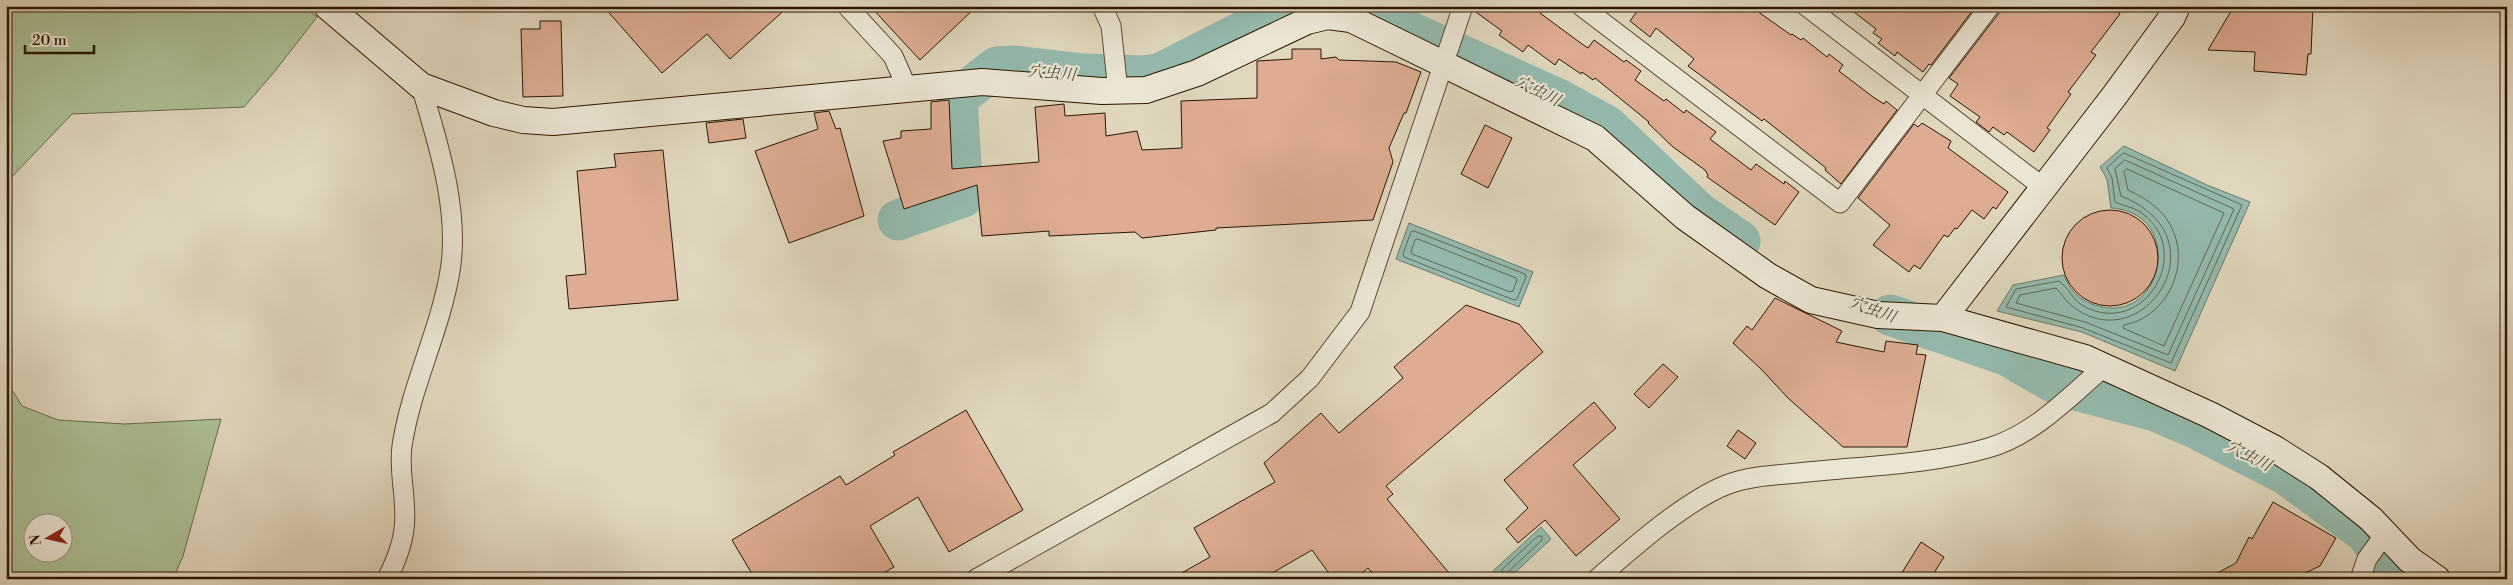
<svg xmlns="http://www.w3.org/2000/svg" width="2513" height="585" font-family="'Libre Bodoni','Noto Serif JP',serif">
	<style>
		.green { fill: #acbf95; stroke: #6b6b4b; fill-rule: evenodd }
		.water { fill: #94baad; stroke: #6a7968 }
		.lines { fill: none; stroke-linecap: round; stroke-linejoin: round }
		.shore { stroke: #5f6857; stroke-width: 1 }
		.river { stroke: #94baad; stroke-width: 41 }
		.building { fill: #ddac92; stroke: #2a1701 }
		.street-casing { stroke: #584730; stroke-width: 21 }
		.secondary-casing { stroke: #2a1701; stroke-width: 28 }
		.street { stroke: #ebe5d4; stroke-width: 19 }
		.secondary { stroke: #ebe5d4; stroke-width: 26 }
		.labels { text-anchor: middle; stroke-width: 4.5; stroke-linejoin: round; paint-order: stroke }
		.water-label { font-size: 16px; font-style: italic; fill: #4f503d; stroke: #ebe5d4 }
	</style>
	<rect width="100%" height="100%" fill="#e0d7bd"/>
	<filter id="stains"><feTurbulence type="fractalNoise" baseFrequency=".004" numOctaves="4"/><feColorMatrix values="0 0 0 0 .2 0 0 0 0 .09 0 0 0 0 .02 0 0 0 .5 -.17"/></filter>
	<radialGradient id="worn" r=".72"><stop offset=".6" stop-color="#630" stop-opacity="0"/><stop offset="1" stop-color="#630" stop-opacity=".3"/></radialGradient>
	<g class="green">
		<polygon points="6,6 303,6 317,17 275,71 244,107 72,114 6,183"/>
		<path d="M6,380L22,406L58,420L125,424L221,419L183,556L173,579H6ZM32,522H62V552H32Z"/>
	</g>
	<g class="water">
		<path d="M2124,146L2207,185L2250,202L2175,371L2082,332L1997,311L2013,285L2064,275C2069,289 2078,299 2092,304C2163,331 2188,213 2111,208L2107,179L2100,167Z"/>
		<polygon points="1409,223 1533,272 1519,307 1396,259"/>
		<polygon points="1541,527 1551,539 1508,579 1500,579 1493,571"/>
	</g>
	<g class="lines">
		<g class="shore">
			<path d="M2124,153L2242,205L2171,363L2083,328L2006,307L2016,289L2059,281C2069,288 2073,301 2085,307C2145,337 2194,252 2143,214C2134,207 2124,206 2115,202L2112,178L2107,168Z"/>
			<path d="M2125,160L2234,209L2168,355L2085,322L2016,303L2020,295L2056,288C2061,293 2065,300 2071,305C2141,363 2227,238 2121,196L2115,169Z"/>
			<path d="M2127,169L2224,213L2164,346L2123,328L2124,325C2164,318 2189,271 2174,233C2166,211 2147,199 2128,190L2124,172Z"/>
			<polygon points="1414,231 1525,274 1526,277 1517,299 1514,300 1404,257 1403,254 1411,232"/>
			<polygon points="1418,239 1516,278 1517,280 1513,291 1510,292 1412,254 1411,251 1415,240"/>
			<polygon points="1538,536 1542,536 1542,540 1506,574 1503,574 1502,570"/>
		</g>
		<g class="river">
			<polyline points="1360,6 1423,38 1560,100 1607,126 1699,213 1740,241"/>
			<polyline points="898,220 963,197 957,98 997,67 1014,66 1084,74 1142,76 1159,74 1265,20 1312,6"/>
			<polyline points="1890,315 2006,355 2060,386 2155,411 2195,428 2285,474 2366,533 2398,579"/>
		</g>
	</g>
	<g class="building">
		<polygon points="603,6 789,6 730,59 707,34 662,73"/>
		<polygon points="870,6 977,6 920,60"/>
		<polygon points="1474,6 1545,6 1540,13 1582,44 1588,48 1594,40 1624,62 1626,60 1641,71 1635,80 1664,101 1666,99 1684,113 1686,110 1716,132 1710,139 1751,170 1756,164 1784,184 1785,181 1799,192 1775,225 1707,177 1708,175 1705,170 1673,147 1648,123 1649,122 1595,78 1593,80 1582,72 1581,74 1559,59 1555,65 1528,45 1523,52 1499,35 1502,31 1473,10"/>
		<polygon points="1641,6 1750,6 1791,35 1792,34 1801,40 1803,38 1827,57 1829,54 1843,65 1839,71 1873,97 1884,104 1886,101 1897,110 1841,184 1825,170 1826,168 1764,119 1762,121 1688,66 1694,59 1656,28 1650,37 1630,21"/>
		<polygon points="1846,6 1976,6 1931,65 1929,64 1923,72 1897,52 1895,56 1878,43 1882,39 1873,33 1876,29"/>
		<polygon points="2001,6 2111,6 2120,14 2091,52 2096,55 2068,92 2071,94 2047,128 2050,130 2034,152 2007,132 2004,135 1993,127 1989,132 1976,122 1980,117 1950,96 1958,84 1949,78 1999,13"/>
		<polygon points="2234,6 2313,6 2311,54 2308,54 2306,75 2254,71 2255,52 2208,50"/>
		<polygon points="540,21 561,21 563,96 523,97 521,29 540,29"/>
		<polygon points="1292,49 1321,49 1321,59 1336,57 1339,60 1396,62 1421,72 1406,113 1404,113 1389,148 1393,162 1373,220 1216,228 1216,230 1142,238 1135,232 1049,236 1049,231 982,236 977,185 904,209 883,141 901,138 901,131 931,129 931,102 949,100 952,169 1039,162 1035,107 1064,104 1065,116 1105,113 1106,136 1137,131 1142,150 1182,148 1181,101 1257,98 1257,61 1292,59"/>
		<polygon points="829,111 836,129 840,128 864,216 789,243 755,151 818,129 814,113"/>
		<polygon points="743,119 746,138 709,143 706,123"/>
		<polygon points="1922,123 1951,141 1948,148 2008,192 1996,209 1993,207 1984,219 1972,210 1957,229 1955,228 1948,237 1944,235 1920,269 1914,265 1909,272 1873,245 1890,225 1858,198 1914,124 1918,127"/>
		<polygon points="1485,125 1512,138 1488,188 1461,174"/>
		<polygon points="663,150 678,300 569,309 566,276 586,274 577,171 616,167 614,154"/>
		<circle cx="2110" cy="258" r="48"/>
		<polygon points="1775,298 1842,331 1836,342 1884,352 1886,341 1918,345 1916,354 1926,355 1907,447 1843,447 1788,398 1761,369 1733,343 1747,326 1752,330"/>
		<polygon points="1466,305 1519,324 1543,352 1386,486 1393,494 1387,499 1454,579 1377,579 1368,568 1355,579 1333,579 1312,550 1262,579 1171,579 1210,557 1194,528 1275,482 1264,463 1321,413 1339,433 1403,378 1394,367"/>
		<polygon points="1663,364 1678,377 1649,408 1634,394"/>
		<polygon points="1594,402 1616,428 1573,465 1620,519 1576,556 1545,520 1518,543 1506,529 1528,508 1504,480"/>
		<polygon points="966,410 1023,510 949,552 918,497 870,526 894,567 873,579 755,579 732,540 840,476 846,485 895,455 893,452"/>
		<polygon points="1738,430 1756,443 1745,459 1727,446"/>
		<polygon points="2273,502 2336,538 2320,566 2303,574 2305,579 2206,579 2236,563 2249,537 2252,539"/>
		<polygon points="1921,542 1944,557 1930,579 1898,579"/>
	</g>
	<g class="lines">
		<defs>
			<g id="street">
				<polyline points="847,6 893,56 907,88"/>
				<polyline points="1102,6 1111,26 1118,91"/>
				<polyline points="1581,6 1840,203 1990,6"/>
				<polyline points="1806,6 2044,188"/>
				<path d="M387,579C395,563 402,547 404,529C408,502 398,473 402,446C411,386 440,331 450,271C460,211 438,143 421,86"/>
				<polyline points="976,579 1272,413 1310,378 1360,312 1463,6"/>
				<path d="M1597,579C1631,549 1684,502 1726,485C1752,475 1780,475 1808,472C1865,466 1934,464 1988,448C2034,435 2070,396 2105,366"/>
				<polyline points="2360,579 2367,559 2385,534"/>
			</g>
			<g id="secondary">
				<polyline points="327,6 421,86 494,113 523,120 553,122 982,82 1102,91 1146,90 1197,73 1307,21 1328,16 1351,19 1595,138 1685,217 1768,276 1811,300 1878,315 1943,318 2085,358 2210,415 2275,449 2319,477 2371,519 2410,560 2437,579"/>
				<polyline points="1943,318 2115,95 2172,17 2177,6"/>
			</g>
		</defs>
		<use href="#street" class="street-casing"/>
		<use href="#secondary" class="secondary-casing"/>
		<use href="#street" class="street"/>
		<use href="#secondary" class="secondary"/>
	</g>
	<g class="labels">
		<g class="water-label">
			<text transform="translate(1052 72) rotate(5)" y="6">穴虫川</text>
			<text transform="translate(1538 90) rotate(26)" y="6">穴虫川</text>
			<text transform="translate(1873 309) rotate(19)" y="6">穴虫川</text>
			<text transform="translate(2249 455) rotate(27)" y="6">穴虫川</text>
		</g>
	</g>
	<rect width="2513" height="585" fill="none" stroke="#e0d7bd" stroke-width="25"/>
	<rect x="8" y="8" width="2498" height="570" fill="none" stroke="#2a1701" stroke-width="2.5"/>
	<rect x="12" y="12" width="2488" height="560" fill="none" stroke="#2a1701"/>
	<g transform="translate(48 538) rotate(261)"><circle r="24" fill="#ebe5d4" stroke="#9e9380"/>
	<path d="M0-4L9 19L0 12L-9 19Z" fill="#8f2418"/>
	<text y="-8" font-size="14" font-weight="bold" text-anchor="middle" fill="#2a1701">N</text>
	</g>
	<path d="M25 45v8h69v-8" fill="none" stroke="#2a1701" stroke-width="2.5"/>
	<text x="32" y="45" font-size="15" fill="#2a1701" stroke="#ebe5d4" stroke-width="4" paint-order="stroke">20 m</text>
	<rect width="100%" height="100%" filter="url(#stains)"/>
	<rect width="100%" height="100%" fill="url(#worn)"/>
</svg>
